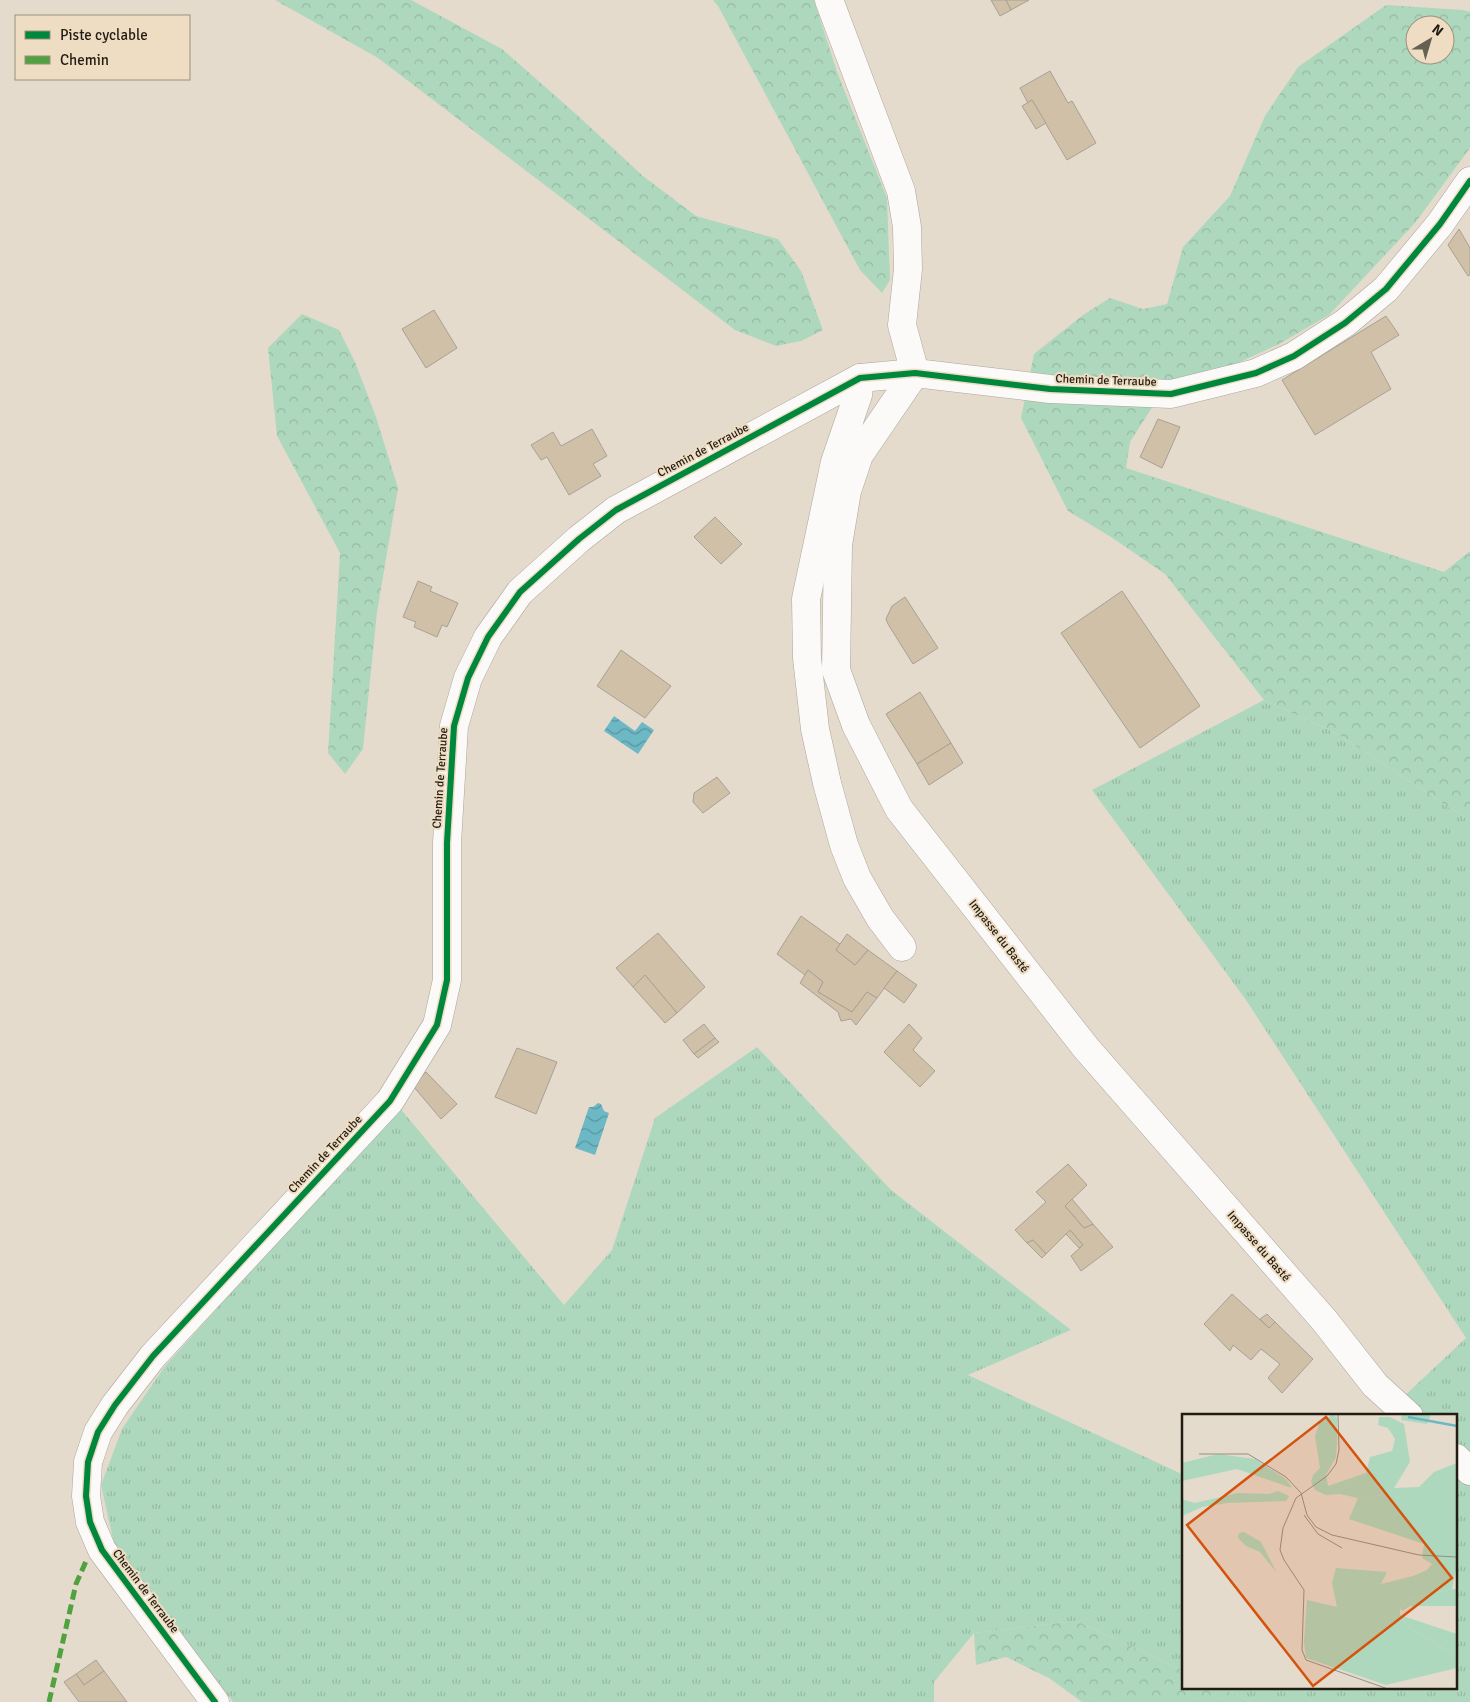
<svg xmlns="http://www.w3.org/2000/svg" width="1470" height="1702" font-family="Signika,sans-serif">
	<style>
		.grass { fill: url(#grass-tufts) }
		.forest { fill: url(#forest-crowns); fill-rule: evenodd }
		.water { fill: url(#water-waves) }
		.building { fill: #cfc0a7; stroke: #a8a196 }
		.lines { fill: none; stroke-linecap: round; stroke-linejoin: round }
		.minor-casing { stroke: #aba59a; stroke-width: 29 }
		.minor { stroke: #fbfaf8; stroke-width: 28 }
		.quiet { stroke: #50a13f; stroke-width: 5; stroke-dasharray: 10 5; stroke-linecap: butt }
		.cycleway-casing { stroke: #eeddc3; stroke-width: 9 }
		.cycleway { stroke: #00873e; stroke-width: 6 }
		.labels { text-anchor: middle; stroke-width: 4; stroke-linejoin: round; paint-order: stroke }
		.street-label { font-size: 12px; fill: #221c13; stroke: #eeddc3 }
		.inset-river { fill: none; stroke: #6db8c5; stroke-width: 2.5 }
		.inset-road { fill: none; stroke: #968f83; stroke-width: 1 }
		.view { fill: #d4530d; fill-opacity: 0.15; stroke: #d4530d; stroke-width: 2.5 }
		.inset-edge { fill: none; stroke: #221c13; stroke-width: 2.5 }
	</style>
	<defs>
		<pattern id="grass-tufts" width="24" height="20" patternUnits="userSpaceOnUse" patternTransform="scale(1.25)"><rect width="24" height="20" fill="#aed8bd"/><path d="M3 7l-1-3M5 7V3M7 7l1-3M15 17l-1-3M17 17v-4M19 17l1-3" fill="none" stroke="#95b9a2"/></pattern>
		<pattern id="forest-crowns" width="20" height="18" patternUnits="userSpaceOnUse" patternTransform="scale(1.25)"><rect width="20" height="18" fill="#aed8bd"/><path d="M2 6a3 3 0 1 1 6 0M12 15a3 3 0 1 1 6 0" fill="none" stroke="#95b9a2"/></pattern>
		<pattern id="water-waves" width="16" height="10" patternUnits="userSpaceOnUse" patternTransform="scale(1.25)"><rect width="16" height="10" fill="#6db8c5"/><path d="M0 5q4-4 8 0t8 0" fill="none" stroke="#59959f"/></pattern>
	</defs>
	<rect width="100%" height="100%" fill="#e4dbcd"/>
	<g class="grass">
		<polygon points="1264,700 1336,733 1470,821 1470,1702 1251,1702 1221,1688 1456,1688 1456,1416 1383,1416 1466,1338 1246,1000 1092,790"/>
		<polygon points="757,1047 891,1190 1071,1330 968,1375 1184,1475 1184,1671 1076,1621 974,1633 934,1682 934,1702 233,1702 114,1543 101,1485 122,1429 165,1366 399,1107 564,1305 612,1250 655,1118"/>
	</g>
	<g class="forest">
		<polygon points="275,0 411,0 502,49 576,114 643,176 696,216 778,239 801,271 823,330 801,341 776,346 735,330 378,58"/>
		<polygon points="713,0 814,0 837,72 887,198 890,280 882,293 860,270 718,6"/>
		<path d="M1386,5L1463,10L1470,12V148L1415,223L1329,315L1279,344L1227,368L1169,381L1130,442L1126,468L1444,572L1470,551V821L1336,733L1264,700L1165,574L1111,537L1068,511L1021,418L1034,354L1083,315L1110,298L1143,309L1167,304L1183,247L1230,196L1265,116L1298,67ZM1415,25H1445V55H1415Z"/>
		<polygon points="302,314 339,330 355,362 376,417 398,488 377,612 363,749 345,774 328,753 340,553 277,436 268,348"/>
		<polygon points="1076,1621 1184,1671 1184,1688 1221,1688 1251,1702 1082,1702 1049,1678 1006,1657 976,1665 974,1633"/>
	</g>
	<g class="water">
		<polygon points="614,716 635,731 642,722 654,730 638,754 604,731"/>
		<polygon points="598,1103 601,1104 604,1111 609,1113 595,1155 575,1148 589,1107 593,1107"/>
	</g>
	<g class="building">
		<polygon points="991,0 1006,0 1011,10 1000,16"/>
		<polygon points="1006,0 1029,0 1011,10"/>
		<polygon points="1050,71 1068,103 1072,101 1096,143 1067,160 1032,100 1028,103 1020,88"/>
		<polygon points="1032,100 1046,123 1036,129 1022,106"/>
		<polygon points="1459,229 1470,248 1470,275 1468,276 1448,245"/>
		<polygon points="434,310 457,348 426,368 402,329"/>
		<polygon points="1386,316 1399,335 1371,352 1391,389 1315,435 1282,380"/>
		<polygon points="1158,419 1180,427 1162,468 1140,457"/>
		<polygon points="592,429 607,456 593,464 601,476 569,495 547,457 541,460 531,445 553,432 561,446"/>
		<polygon points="715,517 742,544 721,564 694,537"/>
		<polygon points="418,581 432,587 430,591 458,603 447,627 442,625 437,637 414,627 416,622 403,617"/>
		<polygon points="1122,591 1200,706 1140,748 1061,633"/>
		<polygon points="905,597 938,648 913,664 888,624 886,619 892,606"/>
		<polygon points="621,650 671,686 645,718 597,686"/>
		<polygon points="920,692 951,743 917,764 886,714"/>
		<polygon points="951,743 963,763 929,785 917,764"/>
		<polygon points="717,777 730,793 703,813 693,802 694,793"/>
		<polygon points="801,916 840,944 836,950 855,965 868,950 897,971 877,998 867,992 852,1012 818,992 823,982 808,970 805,975 777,954"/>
		<polygon points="658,933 705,987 677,1013 645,975 633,987 616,968"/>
		<polygon points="847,934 868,950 855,965 836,950"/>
		<polygon points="808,970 823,982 818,992 852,1012 867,992 877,998 856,1025 851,1019 841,1021 838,1012 800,983"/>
		<polygon points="897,971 917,985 904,1003 884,988"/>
		<polygon points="645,975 677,1013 665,1023 633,987"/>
		<polygon points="704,1024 715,1038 694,1054 683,1040"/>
		<polygon points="909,1024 922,1038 913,1050 935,1071 920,1087 884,1052"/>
		<polygon points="715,1038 719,1042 698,1058 694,1054"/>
		<polygon points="517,1048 557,1062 536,1114 495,1097"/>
		<polygon points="426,1072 457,1104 441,1119 413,1086"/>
		<polygon points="1068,1164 1087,1185 1065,1206 1084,1228 1093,1224 1113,1247 1081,1271 1071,1256 1083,1245 1070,1230 1046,1254 1033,1240 1027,1243 1015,1230 1046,1202 1036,1192"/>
		<polygon points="1072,1199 1093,1224 1084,1228 1065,1206"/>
		<polygon points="1070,1230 1083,1245 1079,1248 1066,1234"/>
		<polygon points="1033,1240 1046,1254 1042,1258 1027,1243"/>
		<polygon points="1232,1294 1269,1328 1275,1322 1313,1359 1282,1393 1268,1378 1280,1364 1261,1349 1251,1360 1233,1345 1230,1351 1204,1324"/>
		<polygon points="1267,1314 1275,1322 1269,1328 1260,1319"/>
		<polygon points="96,1660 104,1671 84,1685 76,1674"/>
		<polygon points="104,1671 127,1702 79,1702 64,1682 76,1674 84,1685"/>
	</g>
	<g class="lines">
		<defs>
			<g id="minor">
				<polyline points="829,0 901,191 907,227 908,269 902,325 915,373"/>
				<polyline points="915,373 859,455 847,491 838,545 836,670 856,725 899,809 1086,1048 1324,1320 1375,1385 1409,1416"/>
				<polyline points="860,378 858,395 835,462 806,599 807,658 815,729 827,783 844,845 857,878 880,918 902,947"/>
				<polyline points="1456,1458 1470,1471"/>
				<polyline points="215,1702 102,1550 90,1522 86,1496 88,1462 98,1432 115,1405 153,1356 390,1101 437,1025 447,980 447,843 454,726 468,678 488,637 520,592 579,539 616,510 860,378 915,373 1050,389 1171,394 1256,373 1294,356 1345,323 1386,289 1440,224 1470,181"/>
			</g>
		</defs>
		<use href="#minor" class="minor-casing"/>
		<use href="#minor" class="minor"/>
		<polyline class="quiet" points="49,1702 76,1584 87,1559"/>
		<defs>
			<polyline id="cycleway" points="215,1702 102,1550 90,1522 86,1496 88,1462 98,1432 115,1405 153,1356 390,1101 437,1025 447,980 447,843 454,726 468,678 488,637 520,592 579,539 616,510 860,378 915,373 1050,389 1171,394 1256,373 1294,356 1345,323 1386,289 1440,224 1470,181"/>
		</defs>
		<use href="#cycleway" class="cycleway-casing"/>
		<use href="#cycleway" class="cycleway"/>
	</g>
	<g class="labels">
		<g class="street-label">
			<text transform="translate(1106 380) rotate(2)" y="4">Chemin de Terraube</text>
			<text transform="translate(703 450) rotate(-28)" y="4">Chemin de Terraube</text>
			<text transform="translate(440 778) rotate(-86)" y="4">Chemin de Terraube</text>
			<text transform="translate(999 936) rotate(52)" y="4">Impasse du Basté</text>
			<text transform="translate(325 1154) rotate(-47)" y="4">Chemin de Terraube</text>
			<text transform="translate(1259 1246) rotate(49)" y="4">Impasse du Basté</text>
			<text transform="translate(146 1591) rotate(53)" y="4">Chemin de Terraube</text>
		</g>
	</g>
	<g transform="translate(1182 1414)">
		<rect width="275" height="275" fill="#e4dbcd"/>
		<path d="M275,72V150L270,175L227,185L218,194V201L229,215L275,242V254L204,271L124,244L122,228L125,186L155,193L150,169L154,154L205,158L199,170L231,162L245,156L250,150L240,144L242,130L167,105L176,84L209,80L218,85Z" fill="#aed8bd"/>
		<path d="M151,0L155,4V28L154,43L144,61L146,72L184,59L188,43L210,37L213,25L206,14L196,11L197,3H208L222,10L228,48L212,74L237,73L252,58L275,49V72L271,79L252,89L218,94V85L209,80L176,84L158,80L144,81L133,76L129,68L131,61L138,54L133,22L137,10ZM220,0H249L245,10L219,6ZM36,40L73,45L104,65L110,74L55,55L0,67V49ZM96,77L107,82L104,87L45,89L20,93L0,102V82L2,86L13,89L56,79L87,80ZM62,118L79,128L95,159L78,138L64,132L56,124L57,119ZM270,175H275V192H228L220,197L218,194L227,185ZM218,201L275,220V242L229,215Z" fill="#aed8bd"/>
		<path class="inset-river" d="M226,3L275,12"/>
		<path class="inset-road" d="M156,0L157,36L154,50L145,62L114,84L101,114L98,136L102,146L122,176L120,236L124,246L206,275M17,40H66L104,63L119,79M119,79L125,101L134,113L150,121L237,141L275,143M122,101L136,120L160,134"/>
		<path class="view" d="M144,3L270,164L131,272L5,111Z"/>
		<rect width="275" height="275" class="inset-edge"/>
	</g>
	<rect x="15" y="15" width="175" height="65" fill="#eeddc3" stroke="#9c907d"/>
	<rect x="25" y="31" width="25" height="8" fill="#00873e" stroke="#9c907d"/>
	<text x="60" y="40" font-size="15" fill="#221c13">Piste cyclable</text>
	<rect x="25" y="56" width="25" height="8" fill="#50a13f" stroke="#9c907d"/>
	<text x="60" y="65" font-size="15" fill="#221c13">Chemin</text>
	<g transform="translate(1430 40) rotate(38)"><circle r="24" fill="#eeddc3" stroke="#9c907d"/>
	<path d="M0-4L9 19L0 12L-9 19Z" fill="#665f54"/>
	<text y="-8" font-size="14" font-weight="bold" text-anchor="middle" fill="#221c13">N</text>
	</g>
</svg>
